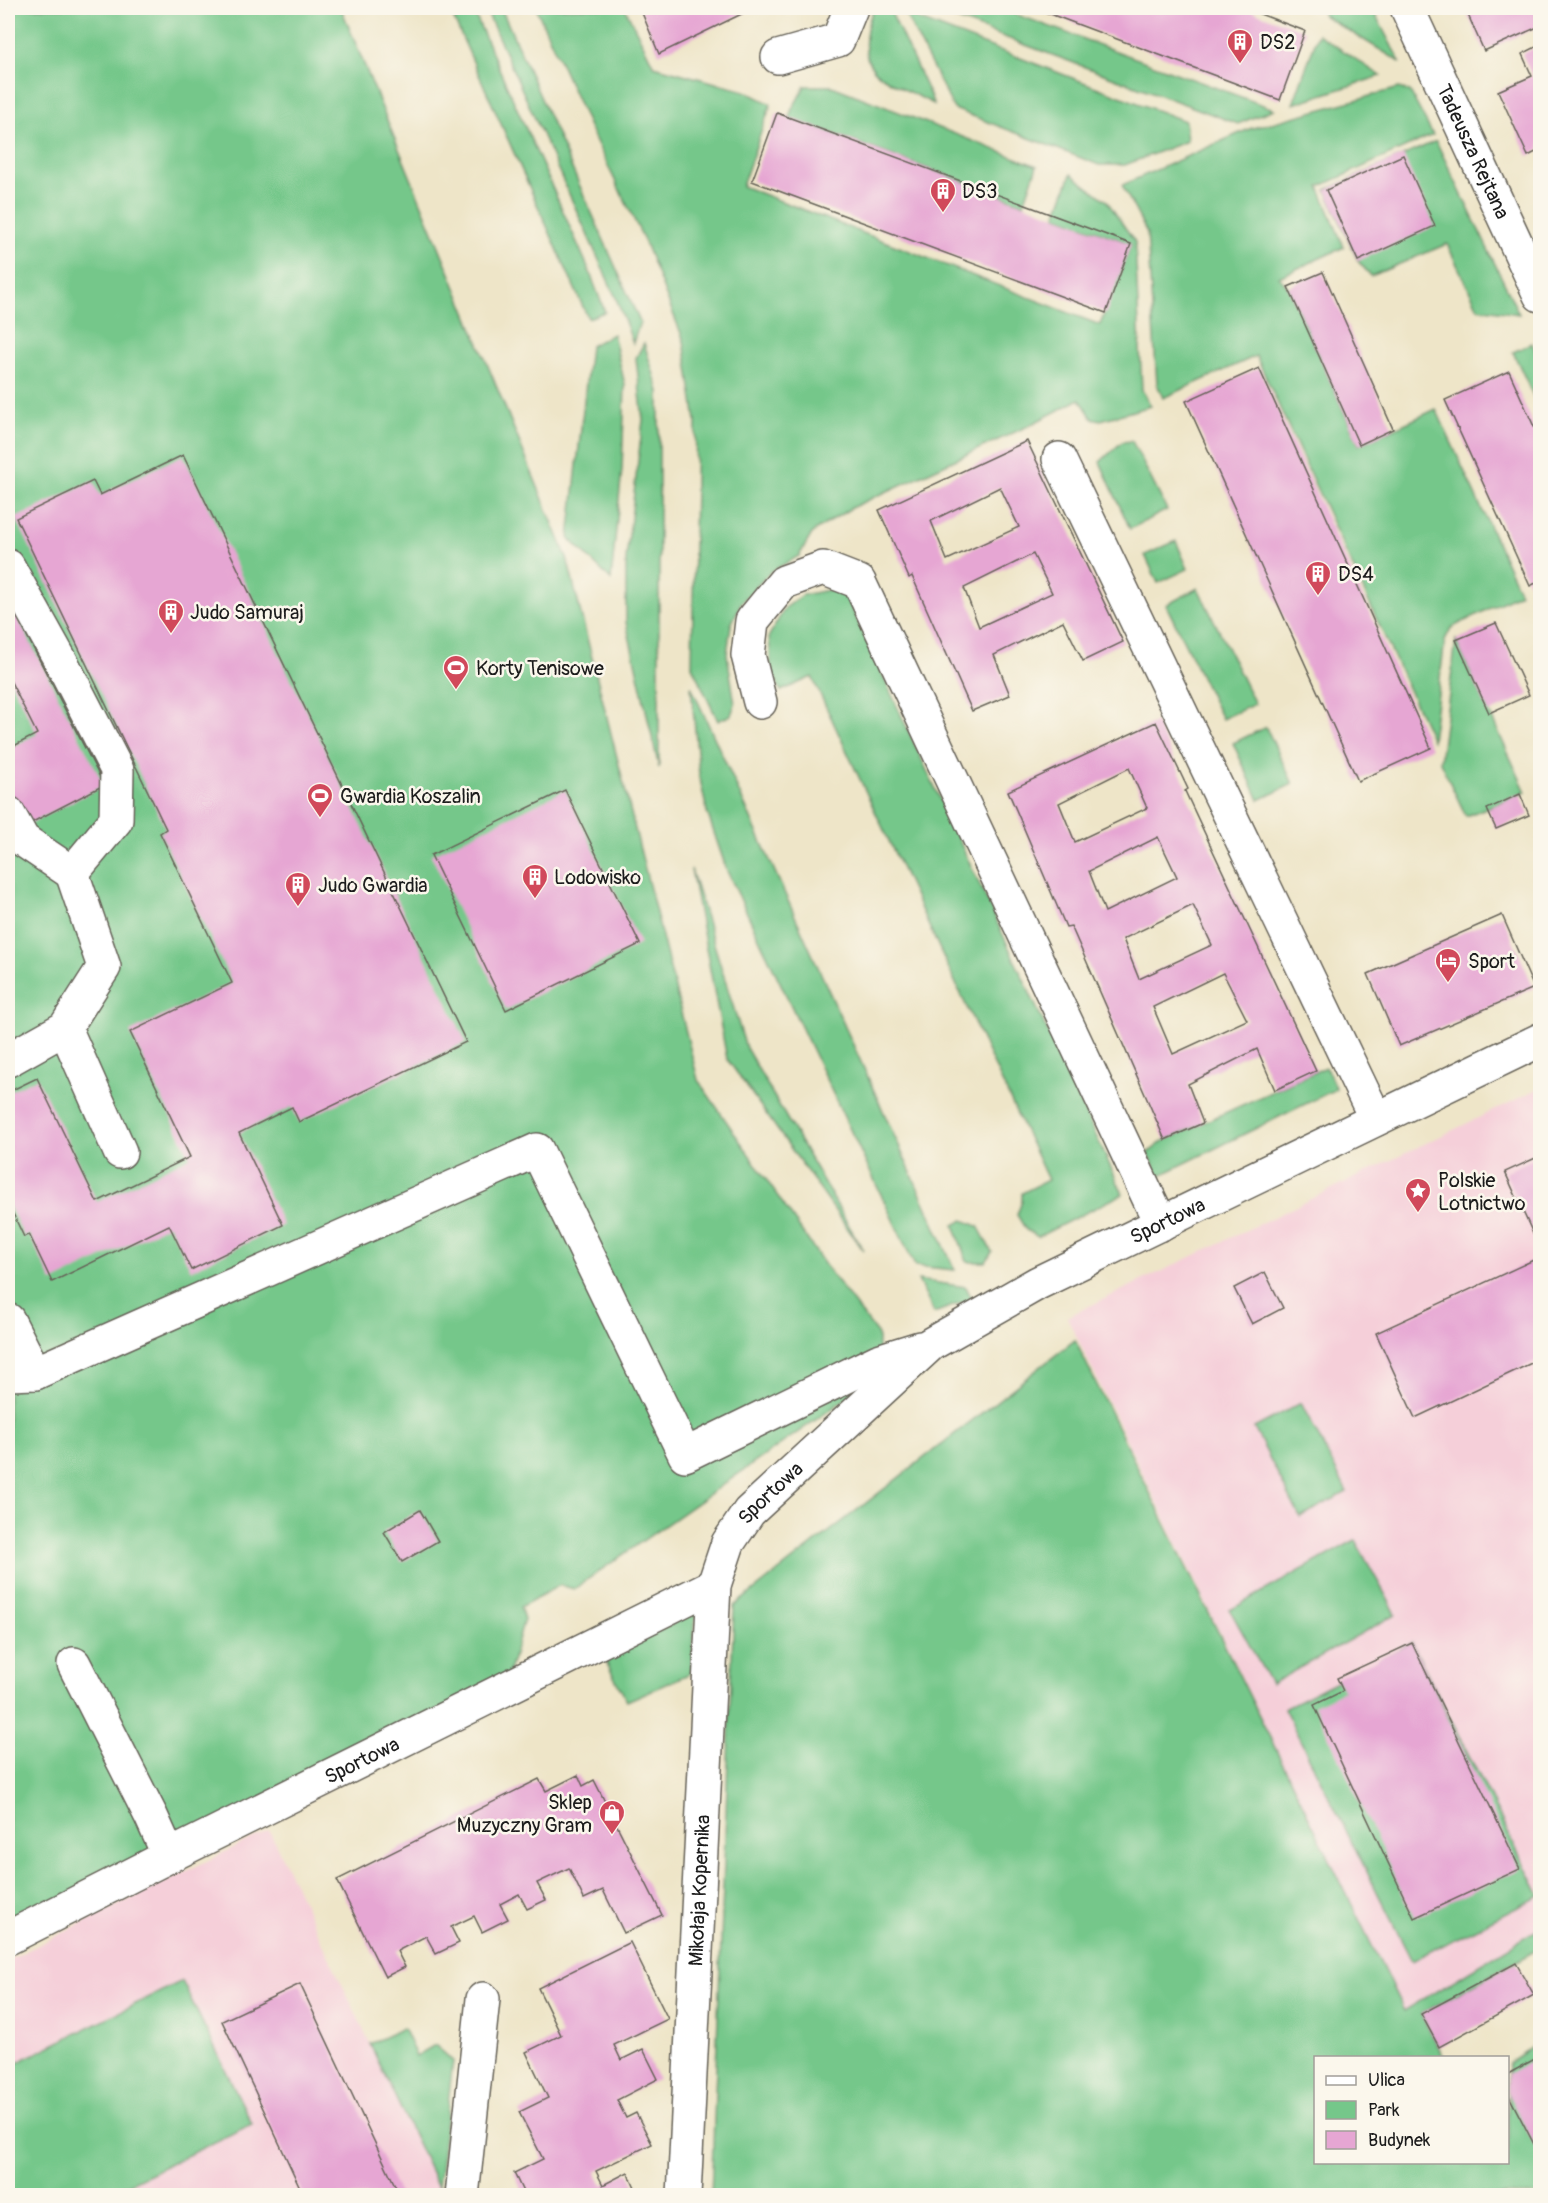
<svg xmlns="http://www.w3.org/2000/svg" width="1548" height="2203" font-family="Pangolin,sans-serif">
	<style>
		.built { fill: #f5cfd9 }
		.green { fill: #75c78a; stroke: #487253; stroke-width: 1.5 }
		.building { fill: #e6a6d3; fill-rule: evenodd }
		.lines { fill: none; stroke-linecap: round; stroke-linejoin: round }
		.minor-casing { stroke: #666258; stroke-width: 36 }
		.minor { stroke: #fff; stroke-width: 33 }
		.labels { text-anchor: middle; stroke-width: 5; stroke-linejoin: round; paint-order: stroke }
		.poi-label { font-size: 20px; fill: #1c1c1c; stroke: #fbf7ec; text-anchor: start }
		.street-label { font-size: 20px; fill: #1c1c1c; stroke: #fbf7ec }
	</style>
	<rect width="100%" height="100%" fill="#fbf7ec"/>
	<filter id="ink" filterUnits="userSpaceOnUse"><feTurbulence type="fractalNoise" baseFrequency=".0167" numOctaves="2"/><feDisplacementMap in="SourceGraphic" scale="12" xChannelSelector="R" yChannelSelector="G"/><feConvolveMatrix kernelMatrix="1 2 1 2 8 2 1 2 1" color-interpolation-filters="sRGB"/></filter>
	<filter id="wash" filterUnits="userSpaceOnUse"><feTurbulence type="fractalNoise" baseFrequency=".008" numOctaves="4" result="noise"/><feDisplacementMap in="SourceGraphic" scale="24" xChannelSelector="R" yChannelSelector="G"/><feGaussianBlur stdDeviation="1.35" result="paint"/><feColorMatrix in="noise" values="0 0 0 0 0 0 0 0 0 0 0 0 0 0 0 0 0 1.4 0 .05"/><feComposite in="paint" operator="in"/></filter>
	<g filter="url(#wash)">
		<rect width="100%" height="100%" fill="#eee5c8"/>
		<g class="built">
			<polygon points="1540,1088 1540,1928 1404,2012 1067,1317"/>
			<polygon points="269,1830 442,2195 8,2196 8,1960"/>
		</g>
		<g class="green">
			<polygon points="8,8 341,8 567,558 698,1080 827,1268 878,1335 878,1361 874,1379 574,1589 560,1585 520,1607 524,1619 508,1676 8,1926"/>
			<polygon points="449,8 472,8 587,265 605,312 588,318"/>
			<polygon points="485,8 501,8 640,322 633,343 616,298"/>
			<polygon points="536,8 625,8 654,66 745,91 771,104 742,186 1100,325 1131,244 1056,216 1071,174 1107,201 1135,242 1142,390 1151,406 1101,420 1092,418 1080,399 1026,427 851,508 813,532 799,556 770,572 741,603 731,625 727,654 735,704 731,715 718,721 692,666 696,421 684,341 643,238 590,129"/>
			<path d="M875,8H889L934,104C918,96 880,80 871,66C861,51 866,21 875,8Z"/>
			<polygon points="926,8 999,8 1274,109 1238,124"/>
			<polygon points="1323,8 1372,8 1400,62 1323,15"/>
			<polygon points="905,14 1185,121 1187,141 1125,165 1099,165 954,109"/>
			<polygon points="1318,34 1381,76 1293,104"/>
			<polygon points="805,86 832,86 1037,166 1024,204 790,118 791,111"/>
			<polygon points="1399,88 1410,92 1433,135 1319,187 1344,247 1279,277 1288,287 1359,445 1436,409 1520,593 1451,628 1445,640 1432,740 1256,356 1163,398 1157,384 1147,233 1122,185 1249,129"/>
			<polygon points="1436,141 1519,314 1478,308 1447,244 1371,276 1358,261 1326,190"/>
			<polygon points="613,334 625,385 622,469 611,580 569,538 590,346"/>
			<polygon points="644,343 659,391 659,768 626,622 626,559 643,420 636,358"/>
			<polygon points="1532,343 1540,362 1540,410 1513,352"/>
			<polygon points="1132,441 1167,510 1130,529 1100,462 1122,442"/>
			<polygon points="1176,541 1188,569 1158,583 1145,555"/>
			<polygon points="1198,588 1255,704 1222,719 1166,605"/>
			<polygon points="828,590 845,594 1123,1194 1038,1237 1026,1230 1017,1215 1022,1201 1022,1193 1048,1180 812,677 781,691 771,671 769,636 785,608 803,595"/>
			<polygon points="1456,640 1526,792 1466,816 1440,762"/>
			<polygon points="691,686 955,1270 915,1266 727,871 707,812 699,774"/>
			<polygon points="1266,727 1293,784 1259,800 1233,743"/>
			<polygon points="691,869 746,1048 863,1250 727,1059"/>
			<polygon points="1326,1067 1336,1089 1159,1176 1148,1153 1165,1140"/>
			<polygon points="963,1220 978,1226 992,1252 986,1262 967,1262 954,1225"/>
			<polygon points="918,1280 966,1287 972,1299 934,1313"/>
			<polygon points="1075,1340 1404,2011 1540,1928 1540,1948 1421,2014 1444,2057 1316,2058 1316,2162 1508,2162 1508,2063 1540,2042 1540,2195 711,2196 734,1606"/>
			<polygon points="1301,1403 1347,1492 1300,1517 1254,1428"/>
			<polygon points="1355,1540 1396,1614 1271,1684 1230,1610"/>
			<polygon points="696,1611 691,1673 627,1701 605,1660"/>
			<polygon points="1412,1643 1540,1896 1412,1961 1284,1708"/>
			<polygon points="182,1981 252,2124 106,2195 8,2195 8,2067"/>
			<polygon points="403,2028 416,2056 435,2045 453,2061 438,2187 370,2044"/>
		</g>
		<g id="blocks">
			<g class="building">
				<polygon points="640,8 754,8 659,54"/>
				<polygon points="1034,8 1244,8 1305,31 1280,100"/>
				<polygon points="1465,8 1539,8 1540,26 1484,51"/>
				<polygon points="1540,45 1540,150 1528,156 1498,91 1532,76 1522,54"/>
				<polygon points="777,113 1131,244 1106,313 752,181"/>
				<polygon points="1403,155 1435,226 1358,261 1326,190"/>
				<polygon points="1323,272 1393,429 1359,445 1288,287"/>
				<polygon points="1259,368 1431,748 1358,781 1186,401"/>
				<polygon points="1509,371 1540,440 1540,581 1530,586 1445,400"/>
				<path d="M1027,441L1123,642L1083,661L1063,621L994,655L1010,695L972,711L912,576L909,578L879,510ZM1000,487L1019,527L947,560L931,521ZM1033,554L1052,593L979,627L964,588Z"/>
				<polygon points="183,455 466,1042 299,1122 292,1107 239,1133 283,1225 191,1270 169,1225 52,1282 29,1234 24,1237 8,1203 8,1092 37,1078 97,1202 190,1157 130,1032 232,983 160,833 166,829 16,518 93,481 100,495"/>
				<polygon points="8,599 104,785 25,826 8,793 8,749 37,734 8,676"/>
				<polygon points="1496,623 1529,695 1489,713 1456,640"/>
				<path d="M1156,722L1188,789L1185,791L1316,1071L1275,1090L1257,1049L1188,1084L1203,1123L1165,1140L1071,926L1066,927L1008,791ZM1129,768L1147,808L1075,842L1059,803ZM1158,837L1177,877L1105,912L1089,871ZM1193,905L1212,945L1139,979L1123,939ZM1223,973L1247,1020L1173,1054L1153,1007Z"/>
				<polygon points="565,790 640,944 506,1010 431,855"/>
				<polygon points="1520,794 1529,815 1496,829 1487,809"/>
				<polygon points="1502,915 1534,988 1399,1046 1368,974"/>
				<polygon points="1540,1156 1540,1249 1505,1172"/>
				<polygon points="1540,1257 1540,1359 1415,1418 1376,1333"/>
				<polygon points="1265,1272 1283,1308 1252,1324 1234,1288"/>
				<polygon points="420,1510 438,1541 402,1562 384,1532"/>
				<polygon points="1412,1643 1520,1869 1414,1918 1314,1705 1343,1691 1337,1678"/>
				<polygon points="578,1775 583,1786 594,1780 662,1915 624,1933 603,1890 584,1899 569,1868 537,1883 546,1900 527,1909 519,1894 500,1904 508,1919 482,1932 474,1916 451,1927 459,1943 436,1954 426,1936 397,1951 405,1967 385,1977 337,1880 539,1779 546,1791"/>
				<polygon points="630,1942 668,2019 614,2045 621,2060 643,2049 658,2079 617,2100 626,2118 636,2113 652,2144 596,2171 603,2185 628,2172 639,2196 525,2196 514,2173 543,2159 519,2112 548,2098 526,2052 561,2035 538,1988"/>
				<polygon points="1516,1963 1534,1995 1439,2047 1421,2014"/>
				<polygon points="300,1984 400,2196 304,2196 222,2021"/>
				<polygon points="1540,2056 1540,2156 1508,2094 1508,2074"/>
			</g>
		</g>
	</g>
	<g filter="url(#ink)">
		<use href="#blocks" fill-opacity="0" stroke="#666258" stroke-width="1.5"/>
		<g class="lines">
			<defs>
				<g id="minor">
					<path id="s1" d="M1407,8L1540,295"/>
					<polyline points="778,57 838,40 851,8"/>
					<polyline points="1059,459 1376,1119"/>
					<polyline points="8,566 62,663 117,770 116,820 72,873 104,967 65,1028 8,1060"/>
					<polyline points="760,702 748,655 752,621 784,582 823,568 859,582 1161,1224"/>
					<polyline points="8,813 23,840 72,873"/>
					<polyline points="65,1028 120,1152"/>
					<polyline points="8,1320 35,1373"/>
					<polyline points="8,1374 35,1373 537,1150 685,1455 878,1361 920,1348"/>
					<polyline points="74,1664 151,1816 169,1856"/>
					<path id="s2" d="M8,1938L169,1856L714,1585"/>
					<polyline points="462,2196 483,1999"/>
					<path id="s3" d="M684,2196L714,1585L728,1543L749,1512L931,1344L1038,1283L1540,1040"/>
				</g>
			</defs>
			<use href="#minor" class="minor-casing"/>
			<use href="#minor" class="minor"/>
		</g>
	</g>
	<defs>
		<symbol id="building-pin" viewBox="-11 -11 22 30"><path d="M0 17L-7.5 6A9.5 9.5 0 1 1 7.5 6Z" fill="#d1495b" stroke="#fbf7ec"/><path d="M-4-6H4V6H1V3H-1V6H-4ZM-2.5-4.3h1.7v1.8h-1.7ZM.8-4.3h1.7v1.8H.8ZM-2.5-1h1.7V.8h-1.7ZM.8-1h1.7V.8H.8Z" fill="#fff"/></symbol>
		<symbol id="stadium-pin" viewBox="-11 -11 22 30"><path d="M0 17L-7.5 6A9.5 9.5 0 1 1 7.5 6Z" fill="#d1495b" stroke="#fbf7ec"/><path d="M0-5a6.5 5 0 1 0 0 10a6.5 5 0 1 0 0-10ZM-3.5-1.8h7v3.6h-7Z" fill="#fff"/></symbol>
		<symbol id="hotel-pin" viewBox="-11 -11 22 30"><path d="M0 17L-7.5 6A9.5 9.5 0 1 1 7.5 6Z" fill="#d1495b" stroke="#fbf7ec"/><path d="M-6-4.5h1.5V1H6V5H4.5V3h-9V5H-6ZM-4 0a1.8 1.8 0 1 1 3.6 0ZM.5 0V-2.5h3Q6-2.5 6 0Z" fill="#fff"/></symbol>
		<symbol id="sight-pin" viewBox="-11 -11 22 30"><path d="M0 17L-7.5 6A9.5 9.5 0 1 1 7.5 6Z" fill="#d1495b" stroke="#fbf7ec"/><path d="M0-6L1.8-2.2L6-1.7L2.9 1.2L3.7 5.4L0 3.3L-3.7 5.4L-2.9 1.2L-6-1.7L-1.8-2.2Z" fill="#fff"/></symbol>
		<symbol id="shop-pin" viewBox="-11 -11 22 30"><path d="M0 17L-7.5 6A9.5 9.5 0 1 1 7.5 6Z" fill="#d1495b" stroke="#fbf7ec"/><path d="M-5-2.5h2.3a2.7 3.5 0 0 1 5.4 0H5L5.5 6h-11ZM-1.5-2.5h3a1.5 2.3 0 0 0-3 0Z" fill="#fff"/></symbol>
	</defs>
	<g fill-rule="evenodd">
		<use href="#building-pin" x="1225" y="27" width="30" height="40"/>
		<use href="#building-pin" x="928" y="176" width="30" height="40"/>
		<use href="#building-pin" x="1303" y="559" width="30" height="40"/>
		<use href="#building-pin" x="156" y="597" width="30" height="40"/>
		<use href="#stadium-pin" x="441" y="653" width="30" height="40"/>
		<use href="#stadium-pin" x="305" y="781" width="30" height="40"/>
		<use href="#building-pin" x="520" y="862" width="30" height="40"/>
		<use href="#building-pin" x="283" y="870" width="30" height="40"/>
		<use href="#hotel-pin" x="1433" y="946" width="30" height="40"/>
		<use href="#sight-pin" x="1403" y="1176" width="30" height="40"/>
		<use href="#shop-pin" x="597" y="1798" width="30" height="40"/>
	</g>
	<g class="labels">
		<g class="poi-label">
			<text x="1260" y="49">DS2</text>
			<text x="962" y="198">DS3</text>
			<text x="1338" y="581">DS4</text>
			<text x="190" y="619">Judo Samuraj</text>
			<text x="476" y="675">Korty Tenisowe</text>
			<text x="340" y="803">Gwardia Koszalin</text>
			<text x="554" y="884">Lodowisko</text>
			<text x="318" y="892">Judo Gwardia</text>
			<text x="1468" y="968">Sport</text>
			<text x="1438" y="1187">Polskie<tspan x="1438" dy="23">Lotnictwo</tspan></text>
			<text x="592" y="1809" text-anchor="end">Sklep<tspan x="592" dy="23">Muzyczny Gram</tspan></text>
		</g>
		<g class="street-label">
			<text dy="7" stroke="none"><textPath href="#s1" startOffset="158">Tadeusza Rejtana</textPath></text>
			<text dy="7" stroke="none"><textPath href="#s3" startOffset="1208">Sportowa</textPath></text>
			<text dy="7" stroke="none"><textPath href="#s3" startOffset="722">Sportowa</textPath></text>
			<text dy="7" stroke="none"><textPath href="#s2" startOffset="396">Sportowa</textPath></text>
			<text dy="7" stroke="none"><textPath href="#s3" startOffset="306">Mikołaja Kopernika</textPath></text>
		</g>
	</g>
	<rect width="1548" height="2203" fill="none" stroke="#fbf7ec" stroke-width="30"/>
	<rect x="1314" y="2056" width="195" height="108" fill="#fbf7ec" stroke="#a29f99" stroke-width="1.5"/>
	<rect x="1326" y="2076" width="30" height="9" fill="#ffffff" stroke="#a29f99" stroke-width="1.5"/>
	<text x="1368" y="2086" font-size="18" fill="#1c1c1c">Ulica</text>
	<rect x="1326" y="2101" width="30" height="18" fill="#75c78a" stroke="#a29f99" stroke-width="1.5"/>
	<text x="1368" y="2116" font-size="18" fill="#1c1c1c">Park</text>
	<rect x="1326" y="2131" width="30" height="18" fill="#e6a6d3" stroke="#a29f99" stroke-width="1.5"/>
	<text x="1368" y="2146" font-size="18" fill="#1c1c1c">Budynek</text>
</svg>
